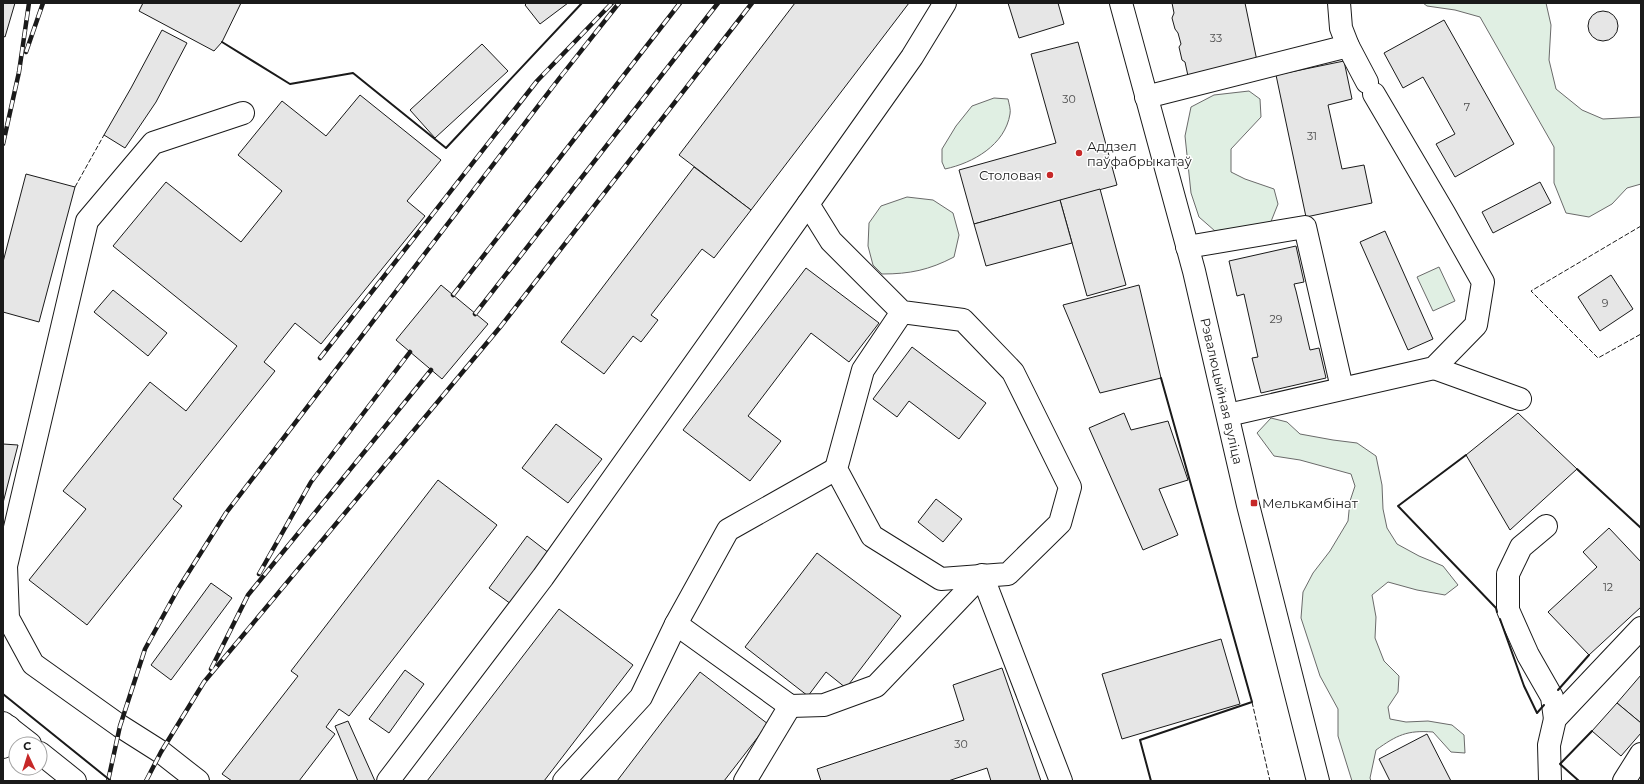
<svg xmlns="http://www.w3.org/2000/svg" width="1644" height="784" font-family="Montserrat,sans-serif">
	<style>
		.green { fill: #e0efe3; stroke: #6a6a6a }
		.building { fill: #e6e6e6; stroke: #1a1a1a }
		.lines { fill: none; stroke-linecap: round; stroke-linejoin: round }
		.minor-casing { stroke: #1a1a1a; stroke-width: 24 }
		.minor { stroke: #fff; stroke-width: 22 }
		.rail-casing { stroke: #1a1a1a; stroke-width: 4.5 }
		.rail { stroke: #fff; stroke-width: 3; stroke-dasharray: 9; stroke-linecap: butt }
		.fence { stroke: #1a1a1a; stroke-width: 1; stroke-dasharray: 5 2; stroke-linecap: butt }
		.wall { stroke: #1a1a1a; stroke-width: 2 }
		.poi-dot { fill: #c62828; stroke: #fff; stroke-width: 1.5 }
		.labels { text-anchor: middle; stroke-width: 3; stroke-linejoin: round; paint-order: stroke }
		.number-label { font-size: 11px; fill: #4d4d4d }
		.poi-label { font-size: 13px; fill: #1a1a1a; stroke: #fff; text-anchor: start }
		.street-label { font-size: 13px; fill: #1a1a1a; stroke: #fff }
	</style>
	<rect width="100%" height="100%" fill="#fff"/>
	<g class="green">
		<polygon points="1423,3 1546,3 1551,25 1549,60 1556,89 1582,110 1603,119 1641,117 1641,184 1627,188 1612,204 1589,217 1566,213 1554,183 1554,147 1480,17 1455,10 1427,6"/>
		<polygon points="1249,91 1260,99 1261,117 1231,149 1231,172 1245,179 1274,189 1278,204 1270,224 1215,231 1199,217 1191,193 1185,136 1191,107 1214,95"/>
		<path d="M994,98L1008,99C1009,104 1011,110 1010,114C1005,145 973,163 945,169L942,162V149L956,126L972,106Z"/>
		<path d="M907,197L933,200L953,213L959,235L954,257C929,270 910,274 882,274L873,265L868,246L869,223L881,206Z"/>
		<polygon points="1439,267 1455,301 1433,311 1417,277"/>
		<path d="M1271,418L1287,422L1300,434L1333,440L1357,443L1376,456L1382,485L1383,509L1387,528L1397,544L1419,556L1443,566L1458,585L1445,595L1417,590L1388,582L1372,595L1376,617L1375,638L1384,661L1399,676L1398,692L1388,707L1390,719L1406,722L1428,721L1452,725L1464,735L1465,753L1451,752L1433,732C1407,730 1397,735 1376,750L1370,778L1371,781H1352L1338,736V709L1320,676L1301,618L1303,592L1313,573L1330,551L1348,521L1350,501L1355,486L1351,474L1300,460L1274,456L1257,433Z"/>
	</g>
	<g class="building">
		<polygon points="3,3 15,3 5,37 3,36"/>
		<polygon points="143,3 241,3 222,42 214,51 139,11"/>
		<polygon points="527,3 568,3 540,24 525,5"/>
		<polygon points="795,3 909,3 751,210 679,155"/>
		<polygon points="1008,3 1058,3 1064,24 1019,38"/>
		<polygon points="1172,3 1245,3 1257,61 1188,76 1185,62 1182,60 1179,47 1181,44 1178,33 1175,29 1172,18 1174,13"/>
		<circle cx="1603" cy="26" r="15"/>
		<polygon points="1444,20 1514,144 1455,177 1436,144 1455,134 1423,77 1403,88 1384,53"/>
		<polygon points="162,30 187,43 156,102 125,148 104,135 131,88"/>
		<polygon points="1078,42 1117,185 974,224 959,170 1056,143 1031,54"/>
		<polygon points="482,44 508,71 435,138 410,110"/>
		<polygon points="1344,61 1352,99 1328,105 1342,169 1364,165 1372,203 1306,217 1276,75"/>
		<polygon points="360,95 441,160 407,201 425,216 321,344 295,323 264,362 275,371 173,499 182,506 87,625 29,580 86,509 63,491 150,382 186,411 237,346 113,246 166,182 241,242 282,191 238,155 282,101 326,136"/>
		<polygon points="694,167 751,210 714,258 702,249 651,315 658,320 641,342 633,336 604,374 561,342"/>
		<polygon points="26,174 75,187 39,322 3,312 3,262"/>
		<polygon points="1540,182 1551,203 1493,233 1482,212"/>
		<polygon points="1100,189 1126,285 1087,296 1060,200"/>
		<polygon points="1060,200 1072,243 986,266 974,224"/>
		<polygon points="1385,231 1433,339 1408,350 1360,242"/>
		<polygon points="1296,246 1304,282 1294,284 1296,291 1310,350 1319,348 1326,378 1261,393 1252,358 1258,357 1244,294 1237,296 1229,261"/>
		<polygon points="806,268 879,323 849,362 811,333 748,416 781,441 750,481 683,430"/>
		<polygon points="1611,275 1633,309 1600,331 1578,297"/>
		<polygon points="441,285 488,324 442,379 396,340"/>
		<polygon points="1139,285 1161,378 1100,393 1063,305"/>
		<polygon points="113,290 167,333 148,356 94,312"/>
		<polygon points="912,347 986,403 959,439 909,401 897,417 873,399"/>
		<polygon points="1124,413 1131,430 1168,421 1188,480 1159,489 1178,535 1143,550 1089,428"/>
		<polygon points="1518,413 1577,469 1510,530 1466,455"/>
		<polygon points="556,424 602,459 568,503 522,468"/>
		<polygon points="3,444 18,445 3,503"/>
		<polygon points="438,480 497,525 349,716 339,709 326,727 335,734 299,781 232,781 222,774 298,676 291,671"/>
		<polygon points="936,499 962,519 943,542 918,522"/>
		<polygon points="1609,528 1641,562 1641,607 1589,655 1548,612 1597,567 1583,552"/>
		<polygon points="527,536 549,553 511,604 489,588"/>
		<polygon points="817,553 901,616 846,688 826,672 808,696 745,647"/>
		<polygon points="211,583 232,598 171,680 151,665"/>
		<polygon points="559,609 633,665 544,781 427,781"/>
		<polygon points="1221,639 1240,704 1122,739 1102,674"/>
		<polygon points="1002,668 1041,781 991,781 987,768 948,781 821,781 817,769 964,720 953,685"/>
		<polygon points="405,670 424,684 389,733 369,719"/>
		<polygon points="700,672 768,724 724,781 617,781"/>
		<polygon points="1641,675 1641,723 1617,703"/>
		<polygon points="1617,703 1641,723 1641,733 1621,756 1592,731"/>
		<polygon points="348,721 375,781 358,781 335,726"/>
		<polygon points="1427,734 1451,781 1390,781 1379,759"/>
	</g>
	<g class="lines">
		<defs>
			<g id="minor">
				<polyline points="1121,3 1194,271 1248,505 1318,781"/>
				<polyline points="1339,3 1341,28 1348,46 1367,82"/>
				<polyline points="1146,97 1348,46"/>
				<polyline points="1187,247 1305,227 1342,388"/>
				<polyline points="902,312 863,370 836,469 872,536 941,579 1008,574 1060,523 1070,487 1013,372 963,320 902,312 831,241 808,204 912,57 945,3"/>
				<polyline points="1434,368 1520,399"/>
				<polyline points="1228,415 1434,368 1476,325 1483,282 1444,213 1374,94"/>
				<polyline points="1546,526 1521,547 1508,574 1508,610 1528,655 1552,697 1555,719"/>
				<polyline points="676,624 790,706 824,705 876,686 982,575 1061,781"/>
				<polyline points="3,723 30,744"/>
				<polyline points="3,747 9,727"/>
				<polyline points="40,753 75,781"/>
				<polyline points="198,781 161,752 120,726 33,664 8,618 6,566 87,221 153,143 243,113"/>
				<polyline points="388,781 543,577 808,204"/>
				<polyline points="564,781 641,697 676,624 728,530 836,469"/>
				<polyline points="745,781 790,706"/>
				<polyline points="1550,781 1549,745 1555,719 1641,628"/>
				<polyline points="1624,781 1641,754"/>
			</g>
		</defs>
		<use href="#minor" class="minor-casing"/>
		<use href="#minor" class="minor"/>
		<defs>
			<g id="rail">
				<polyline points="26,52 43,3"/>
				<polyline points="3,144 19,72 29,3"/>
				<polyline points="453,295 680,3"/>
				<polyline points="475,314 718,3"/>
				<polyline points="320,358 537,81 612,3"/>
				<polyline points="259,574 311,482 410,352"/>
				<polyline points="211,669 248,595 431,370"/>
				<polyline points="108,781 120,726 145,649 178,589 226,513 558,80 619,3"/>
				<polyline points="146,781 161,752 204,682 501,326 752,3"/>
			</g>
		</defs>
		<use href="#rail" class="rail-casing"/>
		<use href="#rail" class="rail"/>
		<g class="fence">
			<polyline points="75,187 104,135"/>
			<polyline points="1641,226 1531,291 1598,358 1641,334"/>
			<polyline points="1252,702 1270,781"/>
		</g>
		<g class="wall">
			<polyline points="222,42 290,84 353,73 446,148 582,3"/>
			<polyline points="1466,455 1398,506 1496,608 1497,612"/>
			<polyline points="1577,469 1641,528"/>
			<polyline points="1500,619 1524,686 1537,713 1544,705"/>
			<polyline points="1558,690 1589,655"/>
			<polyline points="3,694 111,781"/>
			<polyline points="1151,781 1140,740 1252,702 1161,378"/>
			<polyline points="1579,781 1560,764 1592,731"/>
		</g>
	</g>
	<g class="poi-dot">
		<circle cx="1079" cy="153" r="4"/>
		<circle cx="1050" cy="175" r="4"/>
		<rect x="1250" y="499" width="8" height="8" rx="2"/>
	</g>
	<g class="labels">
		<g class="number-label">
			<text x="1216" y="42">33</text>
			<text x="1069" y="103">30</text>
			<text x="1467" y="111">7</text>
			<text x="1312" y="140">31</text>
			<text x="1605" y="307">9</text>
			<text x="1276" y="323">29</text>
			<text x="1608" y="591">12</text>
			<text x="961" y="748">30</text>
		</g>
		<g class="poi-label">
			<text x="1087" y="151">Аддзел<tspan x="1087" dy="15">паўфабрыкатаў</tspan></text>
			<text x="1042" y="180" text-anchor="end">Столовая</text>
			<text x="1262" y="508">Мелькамбінат</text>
		</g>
		<g class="street-label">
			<text transform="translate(1222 391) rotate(77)" y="5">Рэвалюцыйная вуліца</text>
		</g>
	</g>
	<rect width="1644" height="784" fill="none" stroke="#1a1a1a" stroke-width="8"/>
	<g transform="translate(28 756) rotate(356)"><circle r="19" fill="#ffffff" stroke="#a3a3a3"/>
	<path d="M0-3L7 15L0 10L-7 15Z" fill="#c62828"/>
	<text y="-6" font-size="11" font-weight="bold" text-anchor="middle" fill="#1a1a1a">С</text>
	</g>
</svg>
